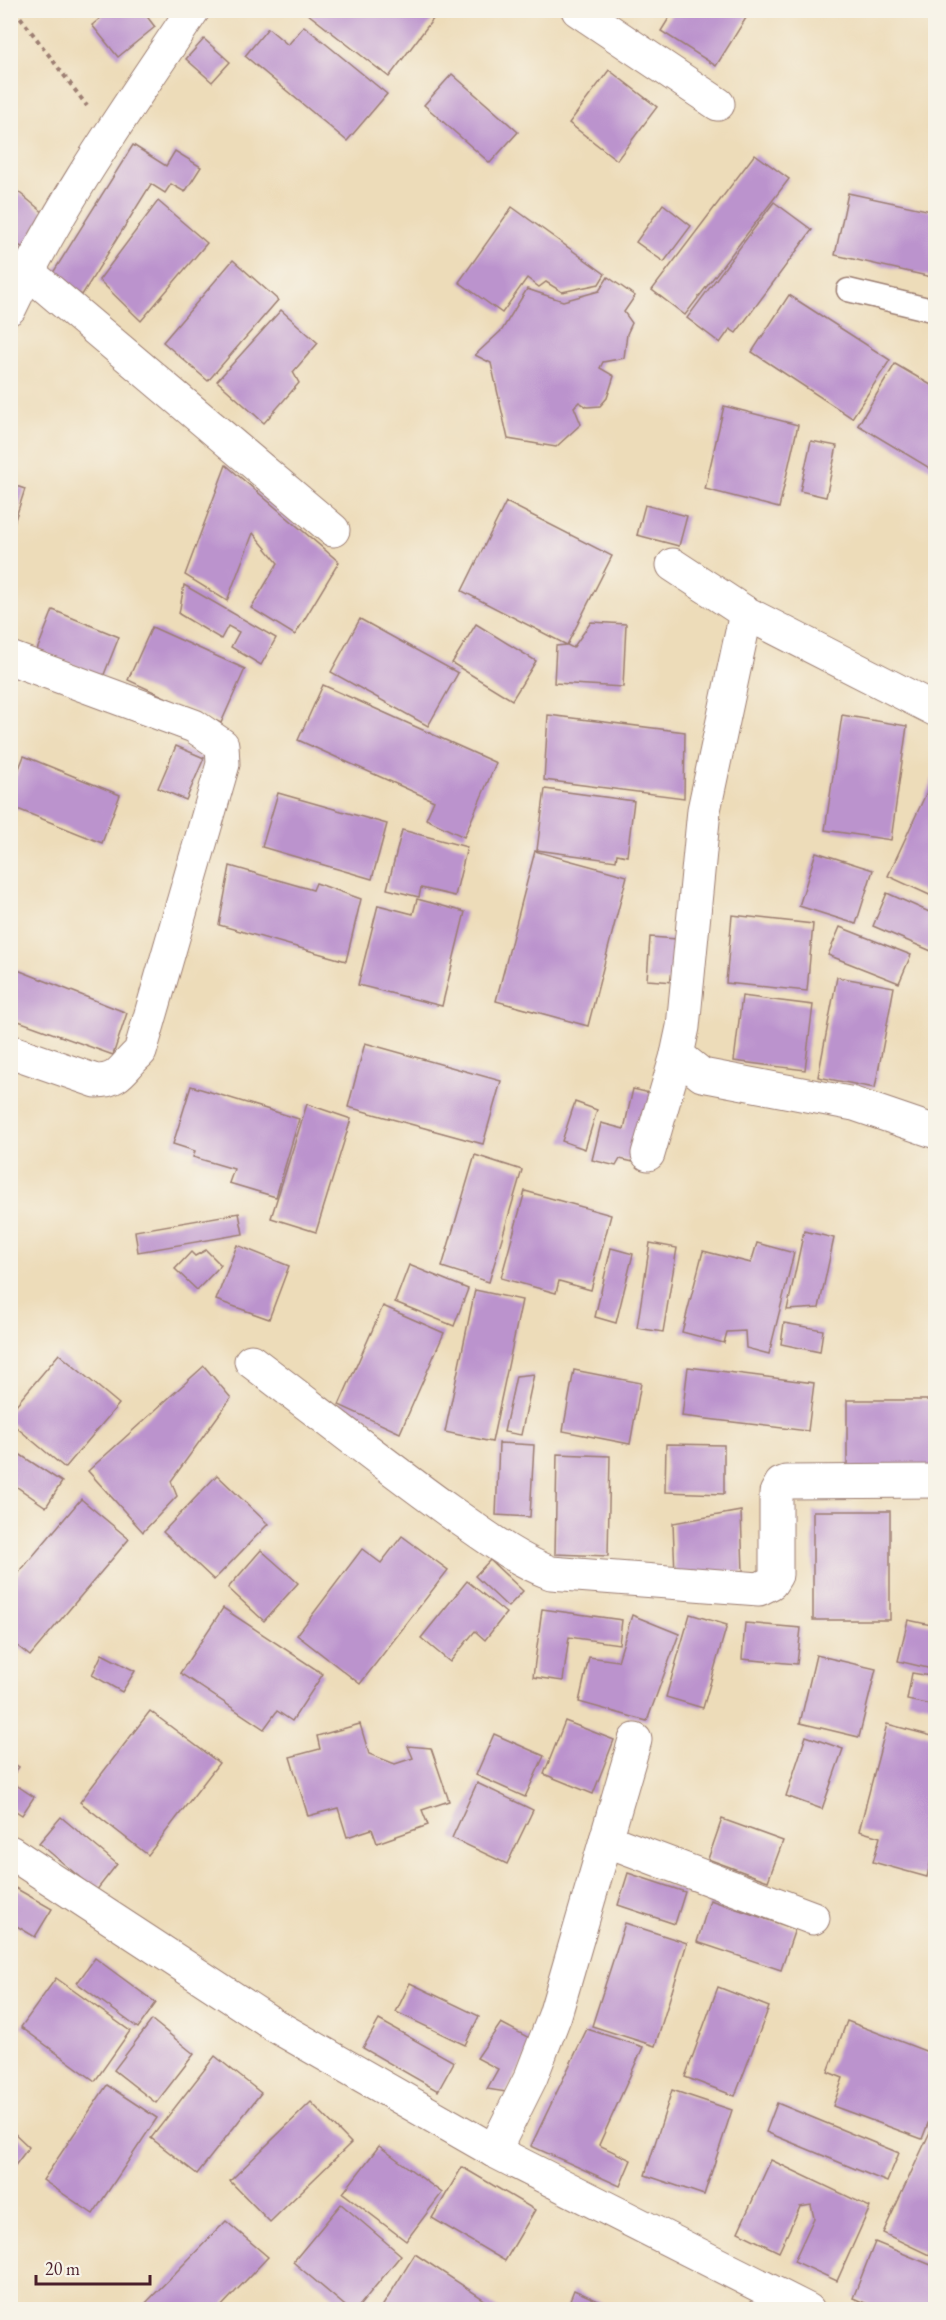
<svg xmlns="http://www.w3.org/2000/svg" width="946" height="2320" font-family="'EB Garamond',serif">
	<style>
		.building { fill: #bb93cd }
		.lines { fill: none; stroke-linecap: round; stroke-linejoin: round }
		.service-casing { stroke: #9c7e72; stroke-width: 25 }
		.minor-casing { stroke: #9c7e72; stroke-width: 35 }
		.path { stroke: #9c7e72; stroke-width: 4; stroke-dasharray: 4.5 4.5; stroke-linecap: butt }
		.service { stroke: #fff; stroke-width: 22 }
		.minor { stroke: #fff; stroke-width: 33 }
	</style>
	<rect width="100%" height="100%" fill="#f7f3e8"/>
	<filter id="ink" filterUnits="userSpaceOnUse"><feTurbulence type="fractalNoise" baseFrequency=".0167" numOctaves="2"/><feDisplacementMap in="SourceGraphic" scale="12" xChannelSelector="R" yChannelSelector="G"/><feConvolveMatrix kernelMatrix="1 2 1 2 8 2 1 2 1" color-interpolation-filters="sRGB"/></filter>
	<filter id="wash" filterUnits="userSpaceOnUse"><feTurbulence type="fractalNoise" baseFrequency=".008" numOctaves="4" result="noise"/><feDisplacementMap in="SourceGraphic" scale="24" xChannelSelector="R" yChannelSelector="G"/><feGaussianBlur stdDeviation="1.35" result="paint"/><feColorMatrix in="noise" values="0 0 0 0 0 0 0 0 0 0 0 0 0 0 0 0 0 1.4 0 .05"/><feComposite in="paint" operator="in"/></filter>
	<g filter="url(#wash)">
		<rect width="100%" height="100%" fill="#eddcb9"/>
		<g id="blocks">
			<g class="building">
				<polygon points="99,10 142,10 155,27 118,57 92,25 103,16"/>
				<polygon points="303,10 422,10 433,19 389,77"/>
				<polygon points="674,10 751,10 716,66 661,31"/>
				<polygon points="304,26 387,94 347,141 245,56 268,28 288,45"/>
				<polygon points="204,39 230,62 212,82 186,59"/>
				<polygon points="609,70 657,107 617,160 569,123"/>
				<polygon points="452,74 518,132 490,163 424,105"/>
				<polygon points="133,145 166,166 175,151 201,167 185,192 171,184 165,193 151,184 82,295 51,276"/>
				<polygon points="755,154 789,179 685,315 652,290"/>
				<polygon points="10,185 50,218 24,249 10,238"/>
				<polygon points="848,193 936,212 936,278 835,255"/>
				<polygon points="158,201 207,243 141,321 99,280"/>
				<polygon points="774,202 812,230 736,333 730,329 720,343 687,318"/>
				<polygon points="663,204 691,226 664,262 636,242"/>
				<polygon points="512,207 605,274 599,284 562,292 546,282 539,287 527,278 502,313 459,282"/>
				<polygon points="233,260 278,300 208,381 163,342"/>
				<polygon points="608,277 635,296 624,312 632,323 627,334 624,358 603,362 600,368 614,376 607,398 600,406 587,407 579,402 574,407 581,424 556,447 508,439 491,363 475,355 502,330 527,289 563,301 599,291"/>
				<polygon points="789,295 890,360 852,418 752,352"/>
				<polygon points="281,310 318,343 293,372 299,383 264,423 217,381"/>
				<polygon points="895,364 936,388 936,472 858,425"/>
				<polygon points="724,406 798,425 779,508 705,489"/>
				<polygon points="811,441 837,446 826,497 800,491"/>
				<polygon points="226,465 339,562 295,635 251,608 278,563 253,533 227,601 185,575"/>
				<polygon points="10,484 25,489 11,532 10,532"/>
				<polygon points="506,502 612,556 567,645 573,648 591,622 626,624 623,687 554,683 556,646 567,645 462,591"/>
				<polygon points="645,505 687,516 679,546 637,535"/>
				<polygon points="184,585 276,638 261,665 231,647 239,632 228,626 221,639 179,614"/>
				<polygon points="53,610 119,637 103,677 37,650"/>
				<polygon points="360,619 458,673 428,726 331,672"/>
				<polygon points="476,624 536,661 512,700 452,663"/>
				<polygon points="152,627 245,669 221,723 128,680"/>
				<polygon points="323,685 496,763 464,837 426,819 434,801 298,740"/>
				<polygon points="548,715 685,732 684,798 544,780"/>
				<polygon points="842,715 907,726 891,840 825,830"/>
				<polygon points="176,746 204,758 186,800 158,788"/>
				<polygon points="24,756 120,795 102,843 10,806 10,791"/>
				<polygon points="936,772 936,898 888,876"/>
				<polygon points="545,789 634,801 627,856 617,854 616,861 537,850"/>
				<polygon points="278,793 387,824 372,879 262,847"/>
				<polygon points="402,830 467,847 455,896 421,888 419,897 387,889"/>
				<polygon points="535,851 627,876 588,1026 496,1001"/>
				<polygon points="816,852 873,870 856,924 799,906"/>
				<polygon points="230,866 313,890 316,883 361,899 346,961 219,925"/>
				<polygon points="887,893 936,915 936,953 873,926"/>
				<polygon points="417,899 465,912 442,1006 358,985 378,905 413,914"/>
				<polygon points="732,915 813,924 807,991 726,983"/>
				<polygon points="840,927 911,955 899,983 828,955"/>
				<polygon points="650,937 677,939 675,982 647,980"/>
				<polygon points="10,967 127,1013 113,1055 10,1018"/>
				<polygon points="837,977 894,987 875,1088 818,1077"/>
				<polygon points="742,996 813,1005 805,1070 734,1061"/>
				<polygon points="365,1043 501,1081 483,1144 348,1107"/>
				<polygon points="191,1086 299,1119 276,1197 229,1183 234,1169 193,1157 195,1151 173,1144"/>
				<polygon points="633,1089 654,1094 638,1163 620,1159 616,1166 592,1160 601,1123 624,1129"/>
				<polygon points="575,1102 597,1110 585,1149 562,1141"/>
				<polygon points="307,1104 351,1119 316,1232 271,1218"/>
				<polygon points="475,1155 522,1170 489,1282 442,1267"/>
				<polygon points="525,1191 611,1215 591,1290 559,1281 556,1293 501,1278"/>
				<polygon points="239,1213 243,1234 138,1252 135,1231"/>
				<polygon points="804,1231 834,1238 819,1308 787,1310"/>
				<polygon points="650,1243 677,1248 663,1332 637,1328"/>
				<polygon points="757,1243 794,1253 769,1354 746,1348 745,1331 727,1332 724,1343 682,1332 703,1251 751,1263"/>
				<polygon points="237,1245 289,1266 269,1319 216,1300"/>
				<polygon points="611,1248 633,1254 616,1323 595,1317"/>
				<polygon points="206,1250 221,1265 197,1290 175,1269 191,1252 195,1256"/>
				<polygon points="409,1265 468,1289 454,1326 395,1302"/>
				<polygon points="475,1290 522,1300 492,1442 445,1432"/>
				<polygon points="383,1306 444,1333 400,1433 339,1405"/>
				<polygon points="784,1323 823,1330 820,1352 781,1344"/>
				<polygon points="59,1354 119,1404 65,1468 10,1422 10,1412"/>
				<polygon points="204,1366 231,1398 171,1481 177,1496 143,1532 88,1471"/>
				<polygon points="688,1367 814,1383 808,1431 682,1416"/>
				<polygon points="574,1370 641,1383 630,1444 563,1431"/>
				<polygon points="534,1374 521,1435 504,1432 516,1376"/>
				<rect x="847" y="1400" width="89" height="73"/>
				<polygon points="499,1443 534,1445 530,1517 496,1515"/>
				<polygon points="666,1444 724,1445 724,1494 665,1492"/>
				<polygon points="10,1448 62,1482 46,1507 10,1482"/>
				<polygon points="557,1454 610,1456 608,1556 555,1554"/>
				<polygon points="217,1475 268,1524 214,1580 163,1532"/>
				<polygon points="81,1499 129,1539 30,1656 10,1640 10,1583"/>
				<polygon points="741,1511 743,1572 675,1574 673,1523"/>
				<rect x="813" y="1511" width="77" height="109"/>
				<polygon points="402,1536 448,1570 360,1684 297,1635 362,1549 381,1563"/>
				<polygon points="261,1550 298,1583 264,1621 228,1588"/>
				<polygon points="490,1560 523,1591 508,1607 475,1576"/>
				<polygon points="467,1581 506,1613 485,1640 475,1631 450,1662 421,1638"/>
				<polygon points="223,1608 323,1674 292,1721 277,1711 264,1729 180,1673"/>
				<polygon points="542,1609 622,1620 619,1644 569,1637 563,1681 533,1677"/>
				<polygon points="690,1614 727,1625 703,1708 666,1697"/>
				<polygon points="632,1615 679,1634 647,1721 579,1702 589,1657 618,1661"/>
				<polygon points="908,1620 936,1626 936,1670 898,1661"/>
				<polygon points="745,1623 801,1628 797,1664 742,1659"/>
				<polygon points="102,1654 135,1671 122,1692 92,1675"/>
				<polygon points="816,1655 876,1669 859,1737 800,1723"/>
				<polygon points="912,1673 936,1677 936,1706 907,1700"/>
				<polygon points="150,1711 219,1763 148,1855 80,1802"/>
				<polygon points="565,1721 614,1740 593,1794 544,1774"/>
				<polygon points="360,1724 369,1754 395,1764 413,1758 408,1746 431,1748 449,1801 422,1810 428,1825 377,1843 372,1829 347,1837 338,1808 308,1816 290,1757 320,1749 317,1736"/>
				<polygon points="887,1724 936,1737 936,1861 931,1860 927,1877 873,1862 880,1837 859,1831"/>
				<polygon points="494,1734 544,1756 525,1797 476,1775"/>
				<polygon points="806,1736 843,1749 822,1809 786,1796"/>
				<polygon points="10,1761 19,1767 10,1779"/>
				<polygon points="10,1781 34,1797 22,1815 10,1807"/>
				<polygon points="477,1783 533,1810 507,1864 452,1838"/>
				<polygon points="61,1817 117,1864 96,1891 39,1843"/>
				<polygon points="722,1819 783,1841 768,1881 708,1859"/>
				<polygon points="628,1873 685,1892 675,1924 618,1905"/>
				<polygon points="10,1885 52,1909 35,1937 10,1922"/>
				<polygon points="710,1900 795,1929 781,1970 697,1942"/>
				<polygon points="625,1923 687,1943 655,2046 592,2026"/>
				<polygon points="95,1958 156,2003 138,2028 77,1983"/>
				<polygon points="56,1978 130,2031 95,2081 21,2027"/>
				<polygon points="410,1983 479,2016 465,2045 396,2012"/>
				<polygon points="718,1987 769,2007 735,2096 685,2077"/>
				<polygon points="152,2020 194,2054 156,2103 114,2070"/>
				<polygon points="379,2020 454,2062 438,2091 363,2048"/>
				<polygon points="847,2021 936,2055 936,2103 922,2139 833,2106 843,2078 828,2072"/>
				<polygon points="501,2023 535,2041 506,2092 487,2089 498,2069 477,2058"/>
				<polygon points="587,2029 643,2047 599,2145 631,2160 620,2186 531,2146"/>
				<polygon points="215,2056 261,2093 197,2174 151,2138"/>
				<polygon points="107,2085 157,2118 93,2214 43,2180"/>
				<polygon points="672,2090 732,2110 704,2195 645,2175"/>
				<polygon points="311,2102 351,2143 270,2222 230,2181"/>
				<polygon points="777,2103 899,2153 887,2182 766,2132"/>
				<polygon points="10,2129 29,2147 10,2172"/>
				<polygon points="930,2132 936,2135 936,2241 929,2255 883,2233"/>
				<polygon points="379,2146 442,2193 406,2241 343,2193"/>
				<polygon points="771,2160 870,2207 837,2281 794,2261 814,2218 811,2205 800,2207 779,2252 738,2232"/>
				<polygon points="462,2167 535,2210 505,2261 432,2218"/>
				<polygon points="341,2204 401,2255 356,2310 350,2310 293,2262"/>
				<polygon points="226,2221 268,2257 218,2310 139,2310"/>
				<polygon points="875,2242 936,2267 936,2310 882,2310 853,2298"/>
				<polygon points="415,2254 500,2310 380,2310"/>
				<polygon points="574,2290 618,2310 566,2310"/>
			</g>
		</g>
	</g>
	<g filter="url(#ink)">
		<use href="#blocks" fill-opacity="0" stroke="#9c7e72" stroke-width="1.5"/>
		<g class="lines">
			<defs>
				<polyline id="service" points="848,290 936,311"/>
				<g id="minor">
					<polyline points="578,10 718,104"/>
					<polyline points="28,272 333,530"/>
					<path d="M10,308C60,203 128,107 193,10"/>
					<polyline points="673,565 746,613 936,710"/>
					<path d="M10,658L194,726L222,745L223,764L140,1052C123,1066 121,1081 96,1081L10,1051"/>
					<polyline points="677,1055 702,1075 854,1104 936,1132"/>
					<polyline points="648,1154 677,1055 683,1027 704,810 746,613"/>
					<path d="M251,1361C317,1411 382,1463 449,1511C481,1533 514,1559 551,1573L759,1589L771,1583L776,1575V1493L781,1484L786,1482L936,1481"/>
					<polyline points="606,1840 813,1918"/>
					<polyline points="10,1852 274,2025 494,2151 808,2310"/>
					<polyline points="494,2151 531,2077 555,2015 635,1740"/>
				</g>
			</defs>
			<use href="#service" class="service-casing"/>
			<use href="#minor" class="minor-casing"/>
			<polyline class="path" points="15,10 87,106"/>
			<use href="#service" class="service"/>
			<use href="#minor" class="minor"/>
		</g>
	</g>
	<rect width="946" height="2320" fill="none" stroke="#f7f3e8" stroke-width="36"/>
	<path d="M36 2275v9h114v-9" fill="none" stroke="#4a1f2b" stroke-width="3"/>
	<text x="45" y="2275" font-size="18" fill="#4a1f2b" stroke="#f7f3e8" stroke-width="4.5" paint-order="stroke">20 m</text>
</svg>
